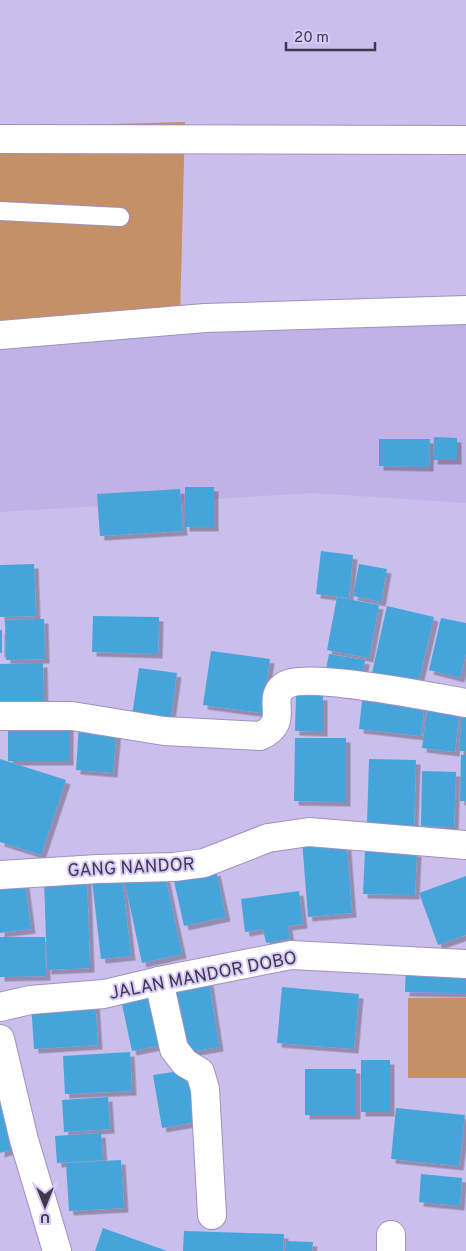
<svg xmlns="http://www.w3.org/2000/svg" width="466" height="1251" font-family="Overpass,sans-serif">
	<style>
		.built { fill: #c0b2e7 }
		.green { fill: #c58f68 }
		.building { fill: #45a4da; filter: url(#shadow) }
		.lines { fill: none; stroke-linecap: round; stroke-linejoin: round }
		.lane-casing { stroke: #9e92be; stroke-width: 20 }
		.street-casing { stroke: #9e92be; stroke-width: 30 }
		.secondary-casing { stroke: #9e92be; stroke-width: 30 }
		.lane { stroke: #fff; stroke-width: 18 }
		.street { stroke: #fff; stroke-width: 28 }
		.secondary { stroke: #fff; stroke-width: 28 }
		.labels { text-anchor: middle; stroke-width: 4; stroke-linejoin: round; paint-order: stroke }
		.street-label { font-size: 18px; fill: #3e394c; stroke: #d7cbf9 }
	</style>
	<defs>
		<filter id="shadow"><feDropShadow dx="4.5" dy="4.5" stdDeviation="0" flood-color="#0004"/></filter>
	</defs>
	<rect width="100%" height="100%" fill="#cabeec"/>
	<polygon class="built" points="466,301 466,503 313,493 0,512 0,333"/>
	<g class="green">
		<polygon points="185,122 180,318 0,333 0,127"/>
		<rect x="408" y="998" width="58" height="80"/>
	</g>
	<g class="building">
		<polygon points="434,437 457,438 457,460 433,460"/>
		<polygon points="379,439 430,439 429,467 379,466"/>
		<rect x="185" y="487" width="29" height="40"/>
		<polygon points="180,489 183,531 100,536 97,494"/>
		<polygon points="321,551 353,555 349,598 316,594"/>
		<polygon points="34,564 36,616 0,617 0,565"/>
		<polygon points="359,564 387,569 381,602 353,596"/>
		<polygon points="337,597 379,605 369,658 327,650"/>
		<polygon points="387,606 434,617 418,684 372,673"/>
		<polygon points="93,616 159,617 158,654 92,652"/>
		<polygon points="441,618 466,623 466,653 460,678 429,670"/>
		<polygon points="44,619 45,659 6,660 5,620"/>
		<rect x="0" y="630" width="2" height="23"/>
		<polygon points="211,651 270,659 262,713 203,705"/>
		<polygon points="329,654 365,660 361,685 324,679"/>
		<polygon points="43,663 44,704 0,704 0,664"/>
		<polygon points="139,668 177,673 170,722 132,716"/>
		<polygon points="363,692 425,700 421,736 359,729"/>
		<polygon points="296,695 323,696 323,732 295,731"/>
		<polygon points="428,703 460,707 455,752 422,748"/>
		<polygon points="462,712 466,713 466,751 459,751"/>
		<polygon points="69,718 69,761 8,761 8,719"/>
		<polygon points="79,724 117,727 113,773 76,770"/>
		<polygon points="295,738 346,738 346,802 294,801"/>
		<polygon points="461,755 466,755 466,801 460,801"/>
		<polygon points="0,759 66,780 41,855 0,842"/>
		<polygon points="369,759 416,760 414,826 367,824"/>
		<polygon points="422,771 456,772 454,827 421,826"/>
		<polygon points="346,836 352,913 308,917 302,840"/>
		<polygon points="365,851 417,852 415,895 363,894"/>
		<polygon points="216,871 226,917 184,926 174,881"/>
		<polygon points="165,875 182,954 142,963 125,883"/>
		<polygon points="24,876 31,929 0,933 0,878"/>
		<polygon points="466,876 466,935 438,945 419,893"/>
		<polygon points="122,877 131,956 101,959 92,880"/>
		<polygon points="87,878 90,968 47,970 44,879"/>
		<polygon points="299,891 303,924 288,926 290,939 266,943 263,929 245,932 241,899"/>
		<polygon points="0,937 45,937 46,976 0,977"/>
		<polygon points="406,968 466,969 466,993 405,992"/>
		<polygon points="209,981 219,1047 177,1054 166,988"/>
		<polygon points="282,987 359,994 354,1049 277,1043"/>
		<polygon points="150,988 162,1045 132,1051 120,995"/>
		<polygon points="95,999 98,1045 34,1049 31,1003"/>
		<polygon points="130,1052 132,1091 65,1094 63,1056"/>
		<rect x="361" y="1060" width="29" height="52"/>
		<rect x="305" y="1069" width="51" height="46"/>
		<polygon points="187,1070 196,1122 162,1128 153,1075"/>
		<polygon points="0,1092 17,1148 0,1153"/>
		<polygon points="108,1097 110,1129 64,1132 62,1100"/>
		<polygon points="396,1108 465,1115 459,1166 391,1159"/>
		<polygon points="101,1133 103,1160 57,1163 55,1136"/>
		<polygon points="121,1160 124,1208 69,1211 66,1163"/>
		<polygon points="421,1174 462,1178 460,1206 419,1202"/>
		<polygon points="103,1228 167,1251 95,1251"/>
		<polygon points="184,1231 284,1234 283,1251 183,1251"/>
		<polygon points="286,1241 313,1242 312,1251 285,1251"/>
	</g>
	<g class="lines">
		<defs>
			<polyline id="lane" points="0,211 120,217"/>
			<g id="street">
				<polyline points="0,139 466,140"/>
				<polyline points="0,335 205,318 466,310"/>
				<path d="M0,716H72L164,731L260,736C292,722 265,700 284,686C304,671 436,698 466,703"/>
				<polyline points="0,875 98,869 174,867 204,863 268,838 309,832 466,845"/>
				<polyline points="159,981 174,1049 185,1063 200,1072 205,1089 212,1215"/>
				<polyline points="0,1007 30,1000 104,994 159,981 291,955 466,964"/>
				<polyline points="391,1235 391,1251"/>
			</g>
			<polyline id="secondary" points="0,1039 24,1140 57,1251"/>
		</defs>
		<use href="#lane" class="lane-casing"/>
		<use href="#street" class="street-casing"/>
		<use href="#secondary" class="secondary-casing"/>
		<use href="#lane" class="lane"/>
		<use href="#street" class="street"/>
		<use href="#secondary" class="secondary"/>
	</g>
	<g class="labels">
		<g class="street-label">
			<text transform="translate(131 867) rotate(-3)" y="6">GANG NANDOR</text>
			<text transform="translate(203 975) rotate(-11)" y="6">JALAN MANDOR DOBO</text>
		</g>
	</g>
	<g transform="translate(45 1206) rotate(180)" stroke="#d7cbf9" stroke-width="4" paint-order="stroke">
	<path d="M0-4L9 19L0 12L-9 19Z" fill="#3e394c"/>
	<text y="-8" font-size="14" font-weight="bold" text-anchor="middle" fill="#3e394c">U</text>
	</g>
	<path d="M286 42v8h89v-8" fill="none" stroke="#3e394c" stroke-width="2.5"/>
	<text x="294" y="42" font-size="15" fill="#3e394c" stroke="#d7cbf9" stroke-width="4" paint-order="stroke">20 m</text>
</svg>
